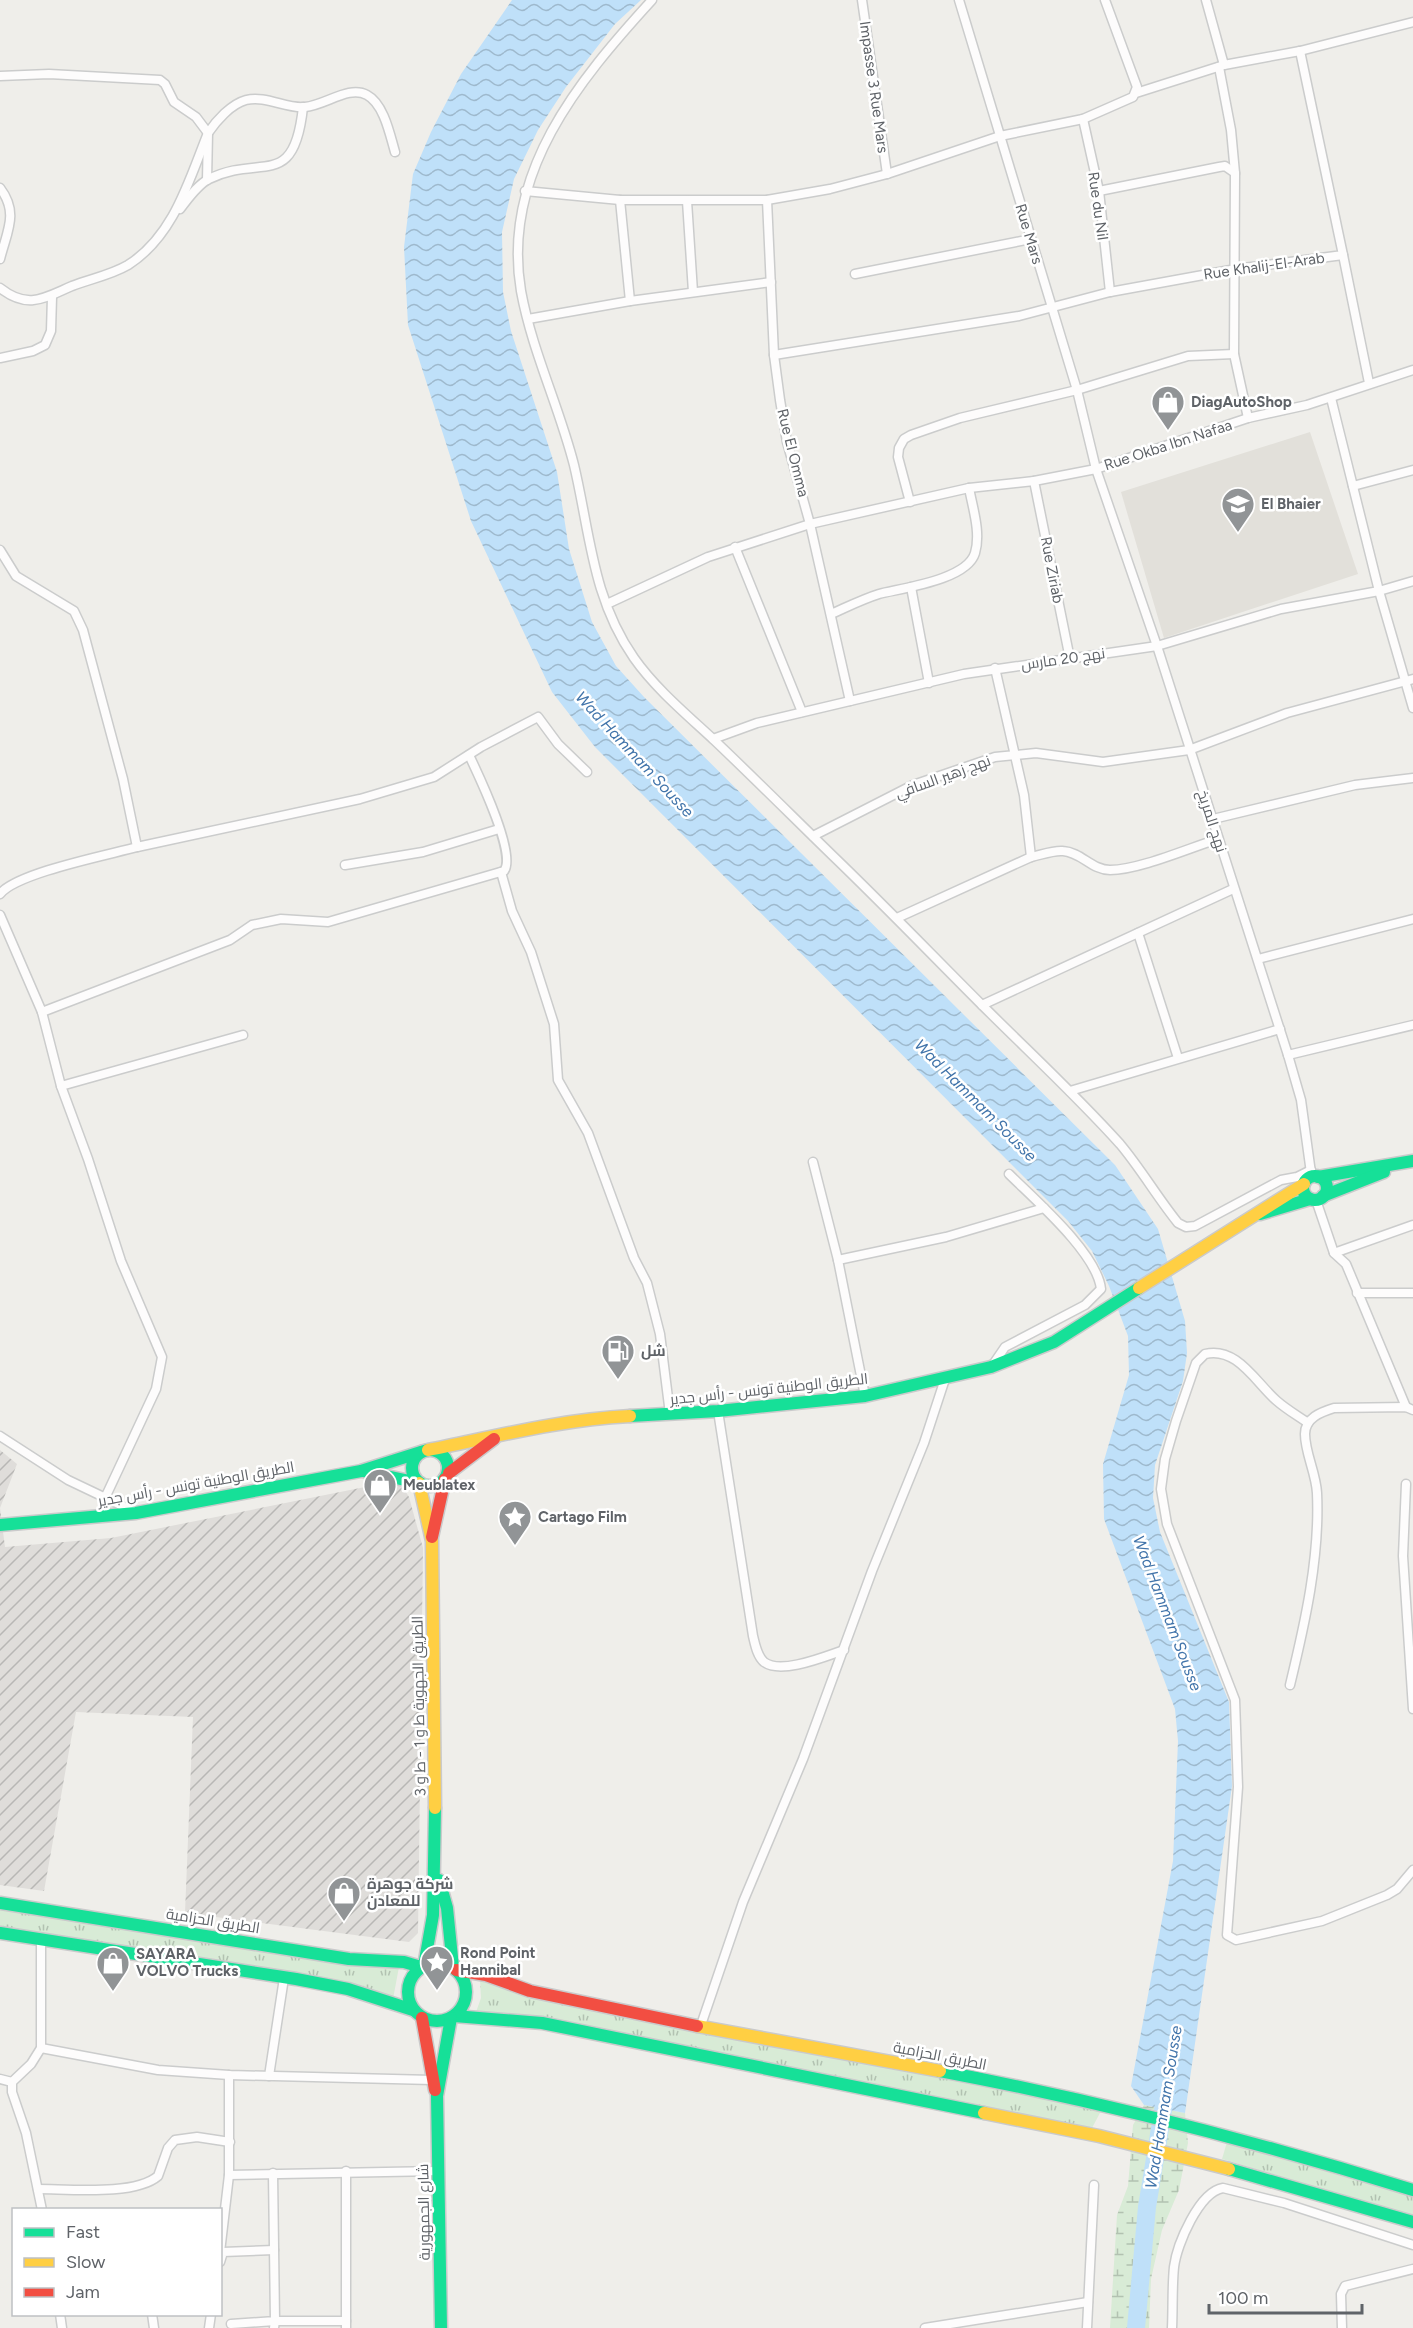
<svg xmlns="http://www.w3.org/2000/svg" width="1413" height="2328" font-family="Figtree,Cairo,sans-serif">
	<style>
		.industrial { fill: url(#industrial-furrows) }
		.education { fill: #e2e0da }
		.grass { fill: url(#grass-tufts) }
		.wetland { fill: url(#wetland-marsh) }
		.water { fill: url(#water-waves) }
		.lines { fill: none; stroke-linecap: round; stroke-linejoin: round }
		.river { stroke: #bfe0f9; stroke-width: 18 }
		.street-casing { stroke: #cbcccc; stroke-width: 11 }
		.fast-casing { stroke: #cacacb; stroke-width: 15 }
		.slow-casing { stroke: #cacacb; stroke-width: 15 }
		.jam-casing { stroke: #cacacb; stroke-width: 15 }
		.street { stroke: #fdfcfc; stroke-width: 8 }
		.fast { stroke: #16e098; stroke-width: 12 }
		.slow { stroke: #ffcf43; stroke-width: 12 }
		.jam { stroke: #f24e42; stroke-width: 12 }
		.labels { text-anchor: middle; stroke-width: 5; stroke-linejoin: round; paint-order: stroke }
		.street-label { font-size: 15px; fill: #5f6368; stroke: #fff }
		.poi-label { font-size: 15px; font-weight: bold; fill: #5f6368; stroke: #fff; text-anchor: start }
		.water-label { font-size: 16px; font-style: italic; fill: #4174aa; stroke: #fff }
	</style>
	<defs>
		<pattern id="industrial-furrows" width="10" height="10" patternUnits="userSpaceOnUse" patternTransform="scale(1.5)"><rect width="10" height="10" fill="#dfddda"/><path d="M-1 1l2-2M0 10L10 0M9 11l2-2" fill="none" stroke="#b8b7b5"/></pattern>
		<pattern id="grass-tufts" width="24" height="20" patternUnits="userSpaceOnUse" patternTransform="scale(1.5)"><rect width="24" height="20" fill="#d8ebd6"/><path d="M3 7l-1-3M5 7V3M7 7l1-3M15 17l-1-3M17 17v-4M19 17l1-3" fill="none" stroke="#b2c2b1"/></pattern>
		<pattern id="wetland-marsh" width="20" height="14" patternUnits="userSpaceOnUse" patternTransform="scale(1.5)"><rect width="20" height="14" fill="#d8ebd6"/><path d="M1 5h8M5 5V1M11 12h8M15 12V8" fill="none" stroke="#b2c2b1"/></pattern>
		<pattern id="water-waves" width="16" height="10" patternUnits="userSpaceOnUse" patternTransform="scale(1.5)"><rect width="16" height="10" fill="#bfe0f9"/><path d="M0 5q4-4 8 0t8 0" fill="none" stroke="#9eb9cd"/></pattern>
	</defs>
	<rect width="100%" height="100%" fill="#efeeea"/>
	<polygon class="industrial" points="0,1450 17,1464 0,1508 5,1547 111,1538 395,1481 404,1489 409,1497 423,1548 418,1933 409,1942 185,1913 193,1717 76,1712 44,1891 0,1885"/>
	<polygon class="education" points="1310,432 1358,574 1164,638 1121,492"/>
	<g class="grass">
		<polygon points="0,1909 399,1967 393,1999 0,1928"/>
		<polygon points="480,1980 1020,2093 1101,2111 1092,2128 476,2012 481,1998"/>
		<polygon points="1227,2142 1413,2197 1413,2216 1222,2159"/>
	</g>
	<polygon class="wetland" points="1144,2105 1185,2113 1188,2143 1179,2190 1162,2230 1151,2279 1149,2328 1110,2328 1117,2215 1128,2186 1133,2125"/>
	<polygon class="water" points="512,0 641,0 615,24 566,87 538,130 514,179 502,232 503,292 511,331 557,472 569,549 592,622 616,666 644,697 1115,1165 1158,1229 1185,1321 1187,1353 1183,1381 1155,1465 1153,1498 1160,1532 1229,1702 1232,1786 1185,2113 1144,2105 1131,2086 1173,1861 1178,1741 1175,1709 1104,1519 1103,1464 1129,1375 1128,1336 1109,1286 1092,1251 1068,1221 595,747 552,692 471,521 408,325 404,247 413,174 431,132 461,74"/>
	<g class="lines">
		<polyline class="river" points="1136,2328 1147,2207 1167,2086"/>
		<defs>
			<g id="street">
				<path d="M652,0C578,81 501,174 521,291C532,351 559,406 574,465C590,532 592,598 634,658C655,688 686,714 713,739C753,777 792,816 832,855C883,904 932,955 982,1005C1028,1051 1076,1095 1120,1144C1141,1169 1157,1197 1178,1223L1186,1227L1195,1226L1281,1180L1297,1177L1311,1170"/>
				<polyline points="862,0 887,174"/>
				<polyline points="959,0 1077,390 1096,469 1157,646 1288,1055 1301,1100 1311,1173"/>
				<polyline points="1206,0 1224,65 1300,51 1413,22"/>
				<polyline points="1219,67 1231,130 1235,173"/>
				<polyline points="0,76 49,74 160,80 165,84 174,102 196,117 208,133 207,180"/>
				<polyline points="1136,93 1224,65"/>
				<polyline points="1083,119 1099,191 1110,292"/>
				<path d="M0,188C19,213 7,231 0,259"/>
				<polyline points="525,191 620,200 767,200 830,189 887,174 1000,136 1083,119 1133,97 1137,87 1105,0"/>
				<polyline points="1099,191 1219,167 1225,166 1235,173 1234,354 1248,418"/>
				<polyline points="620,200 630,301"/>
				<polyline points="767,200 774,355 780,400 787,442 810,524 850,701"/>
				<polyline points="687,201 693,292"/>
				<path d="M180,209C188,199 197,185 209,179C261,153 294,192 303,107"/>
				<polyline points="1343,255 1369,383"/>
				<polyline points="855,274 1031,239"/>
				<path d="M0,288C28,310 44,298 72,286C90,279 111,275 128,265C174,236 189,180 208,133C216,121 231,104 246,100C266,95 286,109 305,107C326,105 349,85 367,95C384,104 390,135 395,152"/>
				<polyline points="528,319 630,301 771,282"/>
				<polyline points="774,355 1019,316 1110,292 1236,269 1343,255 1300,51"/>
				<polyline points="0,358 33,351 45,345 51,331 52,297"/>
				<polyline points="1331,398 1379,591 1413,708"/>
				<polyline points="1034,481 1070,659"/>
				<polyline points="1353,486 1413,470"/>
				<polyline points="910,502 898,457 899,448 904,439 911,435 960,418 1077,390 1188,356 1234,354"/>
				<polyline points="735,547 802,712"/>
				<polyline points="0,550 16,576 74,611 83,630 123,779 137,847 360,799 434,777 481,747 538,717 558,744 587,772"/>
				<polyline points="911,587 929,683"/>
				<polyline points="607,604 708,557 810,524 969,488 1034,481 1096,469 1248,418 1307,405 1413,370"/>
				<path d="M831,614C847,607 863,599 879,594C902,588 967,580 975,553C981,533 973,509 969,488"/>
				<polyline points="713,739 757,723 964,674 1157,646 1281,609 1379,591 1413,581"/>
				<polyline points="1213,819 1355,785 1413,778"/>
				<polyline points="813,836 913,785 995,757 1036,753 1103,762 1189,750 1287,713 1413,679"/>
				<path d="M1031,857C1041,855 1053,850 1063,851C1081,852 1092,870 1110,870C1139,870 1189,848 1218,839"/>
				<polyline points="345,865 423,852 499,829"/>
				<polyline points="501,872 512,911 531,952 554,1024 558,1080 588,1133 634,1258 647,1283 660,1334 670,1414"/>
				<path d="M0,894C16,873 108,855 137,847"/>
				<polyline points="0,915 42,1012 61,1086 88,1159 121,1261 162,1357 156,1389 105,1498"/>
				<polyline points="897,918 1031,857 1024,795 995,668"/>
				<polyline points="1138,933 1178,1058"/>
				<polyline points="1258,959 1413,919"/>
				<polyline points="982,1005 1233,889"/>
				<path d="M42,1012L230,940L252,925L281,919L328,922L504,871C517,855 478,774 469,755"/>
				<polyline points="1288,1055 1413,1025"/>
				<polyline points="61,1086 243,1035"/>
				<polyline points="1070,1091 1280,1029"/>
				<polyline points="813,1162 838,1260 865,1396"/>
				<polyline points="1316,1200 1334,1253 1346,1264 1406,1407"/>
				<polyline points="1334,1253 1413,1225"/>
				<polyline points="838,1260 946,1237 1044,1208"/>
				<polyline points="1357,1293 1413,1293"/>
				<path d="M992,1366L1005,1347L1085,1305L1101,1289C1097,1253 1034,1199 1009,1174"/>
				<path d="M718,1411L753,1636C755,1644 757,1656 764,1662C781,1675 826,1656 844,1650"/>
				<path d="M1308,1423C1298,1416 1286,1409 1277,1401C1256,1383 1237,1346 1205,1354L1196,1363L1176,1421L1165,1459L1161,1489L1167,1524L1235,1700L1238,1787L1227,1935L1236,1940L1322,1921L1387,1895L1397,1889L1413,1870"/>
				<polyline points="0,1436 68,1480 133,1511"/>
				<polyline points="1406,1484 1403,1556 1413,1709"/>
				<path d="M1290,1685C1305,1623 1320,1557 1317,1493C1316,1473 1305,1453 1305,1434C1305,1418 1321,1412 1334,1408L1406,1407L1413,1410"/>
				<polyline points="41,1940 41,2048 31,2064 12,2082 12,2092 26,2133 42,2210"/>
				<polyline points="701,2025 743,1902 803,1759 872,1571 924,1443 945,1379"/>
				<polyline points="41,2048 158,2070 229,2075 432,2080"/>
				<polyline points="269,2076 284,1978"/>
				<polyline points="0,2079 12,2082"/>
				<polyline points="346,2171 346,2328"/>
				<polyline points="229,2175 438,2171"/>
				<path d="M38,2189C68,2189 135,2196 158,2176L168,2148L175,2140L197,2137L230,2142"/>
				<polyline points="220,2252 229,2175 229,2075"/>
				<polyline points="220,2262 223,2252 274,2250"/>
				<polyline points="60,2314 62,2328"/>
				<polyline points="152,2314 154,2328"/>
				<polyline points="231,2324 275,2321 273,2173"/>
				<polyline points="209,2328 211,2314"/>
				<polyline points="274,2328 275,2321 346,2321"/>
				<polyline points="925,2328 1088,2302"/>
				<polyline points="1087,2328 1094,2185"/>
				<path d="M1172,2328C1173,2308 1172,2287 1174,2267C1177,2244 1199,2192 1223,2188L1284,2203L1413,2245"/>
				<polyline points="1342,2328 1341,2294 1345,2286 1413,2269"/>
			</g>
			<g id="fast">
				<circle cx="1315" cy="1188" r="12"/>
				<polyline points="1318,1177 1413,1161"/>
				<polyline points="1323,1196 1384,1172"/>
				<polyline points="1260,1214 1310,1199"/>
				<polyline points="630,1416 718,1411 865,1396 991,1367 1054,1342 1139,1288"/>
				<circle cx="430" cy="1468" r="18"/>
				<polyline points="363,1471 419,1483"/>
				<polyline points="0,1525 136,1513 361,1471 421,1452"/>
				<polyline points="439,1880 447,1908 453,1967"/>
				<polyline points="0,1903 349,1959 404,1962 421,1967"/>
				<polyline points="0,1933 296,1979 348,1989 413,2010"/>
				<circle cx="437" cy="1992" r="29"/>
				<polyline points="424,1966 433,1915 435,1808"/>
				<polyline points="454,2016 542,2023 984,2113"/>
				<path d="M940,2071C1099,2101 1258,2142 1413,2190"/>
				<polyline points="1229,2169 1413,2222"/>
				<polyline points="441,2328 437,2096 451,2018"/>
			</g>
			<g id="slow">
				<polyline points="1139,1288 1304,1184"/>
				<path d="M428,1450C498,1436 558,1420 630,1416"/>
				<polyline points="419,1483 432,1541 435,1808"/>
				<polyline points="697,2026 940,2071"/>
				<polyline points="984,2113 1099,2136 1229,2169"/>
			</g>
			<g id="jam">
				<polyline points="449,1473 494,1439"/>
				<polyline points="432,1537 445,1479"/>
				<polyline points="456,1970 486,1975 530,1991 697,2026"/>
				<polyline points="422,2018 435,2090"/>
			</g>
		</defs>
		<use href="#street" class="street-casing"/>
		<use href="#fast" class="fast-casing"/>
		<use href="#slow" class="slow-casing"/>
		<use href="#jam" class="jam-casing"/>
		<use href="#street" class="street"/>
		<use href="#fast" class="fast"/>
		<use href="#slow" class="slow"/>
		<use href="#jam" class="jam"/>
	</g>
	<defs>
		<symbol id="shop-pin" viewBox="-11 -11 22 30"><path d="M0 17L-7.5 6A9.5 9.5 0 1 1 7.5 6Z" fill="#919496" stroke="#fff"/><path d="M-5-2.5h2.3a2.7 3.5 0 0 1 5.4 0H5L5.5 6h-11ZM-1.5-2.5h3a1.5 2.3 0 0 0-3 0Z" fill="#fff"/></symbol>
		<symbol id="school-pin" viewBox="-11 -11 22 30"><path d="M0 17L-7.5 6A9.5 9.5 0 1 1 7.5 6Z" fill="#919496" stroke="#fff"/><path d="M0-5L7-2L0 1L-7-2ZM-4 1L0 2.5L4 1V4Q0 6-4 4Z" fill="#fff"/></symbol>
		<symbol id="fuel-pin" viewBox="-11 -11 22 30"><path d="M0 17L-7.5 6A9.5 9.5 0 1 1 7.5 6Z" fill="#919496" stroke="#fff"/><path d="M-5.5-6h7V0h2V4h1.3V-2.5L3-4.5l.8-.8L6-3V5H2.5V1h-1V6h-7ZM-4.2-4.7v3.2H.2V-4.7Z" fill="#fff"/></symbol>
		<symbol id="sight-pin" viewBox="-11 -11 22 30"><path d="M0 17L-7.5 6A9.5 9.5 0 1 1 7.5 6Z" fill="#919496" stroke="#fff"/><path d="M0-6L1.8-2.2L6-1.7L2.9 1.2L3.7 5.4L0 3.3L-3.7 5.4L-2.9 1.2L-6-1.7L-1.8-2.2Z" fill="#fff"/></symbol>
	</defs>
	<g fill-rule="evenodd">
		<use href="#shop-pin" x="1149" y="383" width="38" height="52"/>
		<use href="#school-pin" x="1219" y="485" width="38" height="52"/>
		<use href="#fuel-pin" x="599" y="1332" width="38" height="52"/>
		<use href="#shop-pin" x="361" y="1466" width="38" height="52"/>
		<use href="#sight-pin" x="496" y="1498" width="38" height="52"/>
		<use href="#shop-pin" x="325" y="1874" width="38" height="52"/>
		<use href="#sight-pin" x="418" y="1943" width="38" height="52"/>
		<use href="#shop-pin" x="94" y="1944" width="38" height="52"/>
	</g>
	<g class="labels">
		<g class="street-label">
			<text transform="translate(874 87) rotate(82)" y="5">Impasse 3 Rue Mars</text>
			<text transform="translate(1098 206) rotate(82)" y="5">Rue du Nil</text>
			<text transform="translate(1029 234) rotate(73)" y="5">Rue Mars</text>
			<text transform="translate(1264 266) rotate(-8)" y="5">Rue Khalij-El-Arab</text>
			<text transform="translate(1168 445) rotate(-18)" y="5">Rue Okba Ibn Nafaa</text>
			<text transform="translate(793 453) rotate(76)" y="5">Rue El Omma</text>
			<text transform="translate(1052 570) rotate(79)" y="5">Rue Ziriab</text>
			<text transform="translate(1063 659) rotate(-8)" y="5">نهج 20 مارس</text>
			<text transform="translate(943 777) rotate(-20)" y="5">نهج زهير السافي</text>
			<text transform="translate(1212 821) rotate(72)" y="5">نهج المريخ</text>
			<text transform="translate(769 1389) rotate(-6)" y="5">الطريق الوطنية تونس - رأس جدير</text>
			<text transform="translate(196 1484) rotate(-10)" y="5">الطريق الوطنية تونس - رأس جدير</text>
			<text transform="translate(419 1706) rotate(-91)" y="5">الطريق الجهوية ط و 1 - ط و 3</text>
			<text transform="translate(213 1921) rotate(9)" y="5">الطريق الحزامية</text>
			<text transform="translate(940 2056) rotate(11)" y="5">الطريق الحزامية</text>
			<text transform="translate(424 2212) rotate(-91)" y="5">شارع الجمهورية</text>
		</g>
		<g class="poi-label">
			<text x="1191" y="407">DiagAutoShop</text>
			<text x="1261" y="509">El Bhaier</text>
			<text x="641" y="1356">شل</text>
			<text x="403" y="1490">Meublatex</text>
			<text x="538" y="1522">Cartago Film</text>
			<text x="367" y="1889">شركة جوهرة<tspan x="367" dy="17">للمعادن</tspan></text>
			<text x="460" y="1958">Rond Point<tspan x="460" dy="17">Hannibal</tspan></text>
			<text x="136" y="1959">SAYARA<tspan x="136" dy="17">VOLVO Trucks</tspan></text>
		</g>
		<g class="water-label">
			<text transform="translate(635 754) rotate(47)" y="6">Wad Hammam Sousse</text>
			<text transform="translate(976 1100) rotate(45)" y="6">Wad Hammam Sousse</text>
			<text transform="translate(1168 1613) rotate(69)" y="6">Wad Hammam Sousse</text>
			<text transform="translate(1163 2107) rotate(-81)" y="6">Wad Hammam Sousse</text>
		</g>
	</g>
	<rect x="12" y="2208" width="210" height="108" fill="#ffffff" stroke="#bfc1c3" stroke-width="1.5"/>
	<rect x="24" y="2228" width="30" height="9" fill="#16e098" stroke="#bfc1c3" stroke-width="1.5"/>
	<text x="66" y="2238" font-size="18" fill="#5f6368">Fast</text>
	<rect x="24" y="2258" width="30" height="9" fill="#ffcf43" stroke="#bfc1c3" stroke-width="1.5"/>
	<text x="66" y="2268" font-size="18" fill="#5f6368">Slow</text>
	<rect x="24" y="2288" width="30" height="9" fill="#f24e42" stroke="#bfc1c3" stroke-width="1.5"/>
	<text x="66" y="2298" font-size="18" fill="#5f6368">Jam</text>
	<path d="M1209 2304v9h153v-9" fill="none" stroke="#5f6368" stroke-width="3"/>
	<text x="1218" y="2304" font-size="18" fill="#5f6368" stroke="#ffffff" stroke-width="4.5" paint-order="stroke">100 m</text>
</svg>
